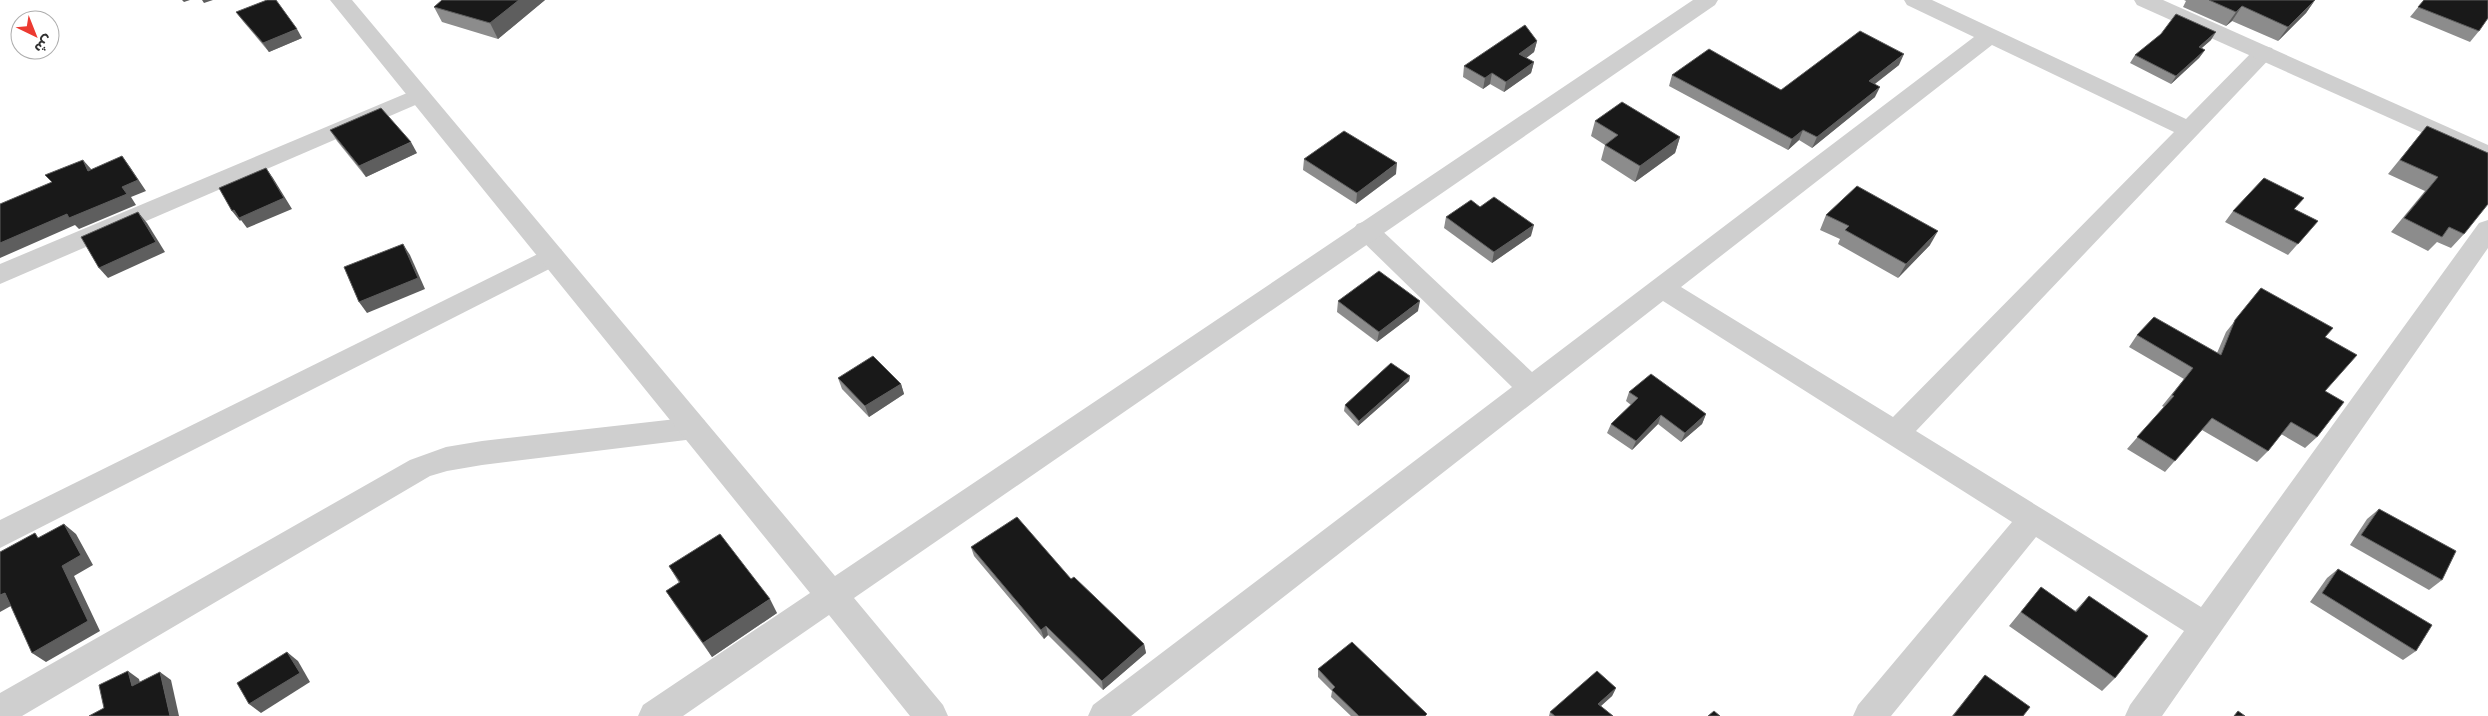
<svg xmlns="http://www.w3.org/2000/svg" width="2488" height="716" font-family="Ubuntu,'Noto Sans Arabic',sans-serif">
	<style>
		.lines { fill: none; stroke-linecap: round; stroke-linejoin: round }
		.minor { fill: #cfcfcf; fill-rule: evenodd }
		.tertiary { fill: #cfcfcf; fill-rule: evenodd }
		.wall { fill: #8c8c8c }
		.shaded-wall { fill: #5e5e5e }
		.building { fill: #191919; stroke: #5e5e5e }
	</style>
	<rect width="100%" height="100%" fill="#fff"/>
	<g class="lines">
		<g class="minor">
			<path d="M1904,0H1932L2186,119L2256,48L2264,46L2272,48L2275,53L1916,431L2201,607L2479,223L2488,220V248L2162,716H2125L2130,705L2184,631L2036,537L1891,716H1853L1858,705L2012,522L1663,301L1131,716H1088L1093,705L1512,387L1357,236L1353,230L1357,224L1366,221L1375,224L1532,372L1974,37L1907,5ZM1992,45L2174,132L1893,417L1681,287Z"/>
			<polygon points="419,88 427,90 431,95 427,100 0,284 0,264"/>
			<polygon points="552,247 561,249 565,256 561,263 0,548 0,520"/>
			<polygon points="694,417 704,420 708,428 704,436 694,439 482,465 447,471 430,476 22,716 0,716 0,693 410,460 446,447 482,441"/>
		</g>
		<g class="tertiary">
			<polygon points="330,0 352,0 835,576 1693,0 1718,0 1715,5 854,598 943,705 948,716 910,716 829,615 683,716 638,716 643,705 810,593"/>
			<polygon points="2134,0 2163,0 2488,145 2488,162 2137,5"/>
		</g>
	</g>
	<g class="wall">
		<polygon points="545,0 498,39 442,22 434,7"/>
		<polygon points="2184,0 2315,0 2306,13 2278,41 2232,21 2226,26 2183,7 2186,1"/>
		<polygon points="2424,0 2479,31 2470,42 2410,17"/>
		<polygon points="236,12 302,38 269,52 242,20"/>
		<polygon points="2211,40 2201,48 2205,50 2199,58 2171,84 2130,63 2135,55"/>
		<polygon points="1537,41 1534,52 1526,58 1534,62 1531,73 1504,92 1490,84 1483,89 1463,77 1464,66"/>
		<polygon points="1899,65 1875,84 1875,97 1812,148 1799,140 1788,150 1669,86 1672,75 1781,90"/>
		<polygon points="1595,121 1680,137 1675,153 1635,182 1601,160 1605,145 1591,136"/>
		<polygon points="2427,126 2464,234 2451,248 2437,242 2428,251 2391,232 2425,191 2388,174"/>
		<polygon points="330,130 417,153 366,177 337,141"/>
		<polygon points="1304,159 1396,174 1356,204 1303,170"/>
		<polygon points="1480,207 1531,236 1492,263 1444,228 1446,217"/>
		<polygon points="2294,209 2318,221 2288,255 2225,222 2233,211"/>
		<polygon points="1826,215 1930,245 1898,278 1838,244 1840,239 1820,230"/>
		<polygon points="2261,288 2325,337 2325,391 2317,437 2305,448 2281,434 2268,451 2257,462 2202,430 2165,472 2127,449 2164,407 2162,406 2184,379 2129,347 2137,335 2217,353 2226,332"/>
		<polygon points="1338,301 1418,311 1377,342 1337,312"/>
		<polygon points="1410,376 1409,381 1358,426 1344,411 1345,405"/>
		<polygon points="838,378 901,384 904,394 869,417 842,389"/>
		<polygon points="1629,392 1706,414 1702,424 1681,442 1658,424 1632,450 1607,433 1611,424 1631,405 1626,401"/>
		<polygon points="2379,509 2442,580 2429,590 2350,545 2367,519"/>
		<polygon points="971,547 1071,579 1144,644 1146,653 1103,690 1048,635 1044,639 974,556"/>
		<polygon points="669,566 777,613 712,657 675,605 666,591 679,583"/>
		<polygon points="2338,569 2416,651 2403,660 2310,602 2327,578"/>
		<polygon points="2041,587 2075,611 2089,596 2115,678 2102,691 2009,626"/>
		<polygon points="1318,669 1426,716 1351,716 1331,697 1332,691 1318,677"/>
		<polygon points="1985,675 2023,716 1952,716"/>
		<polygon points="1616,688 1612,696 1601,706 1613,716 1549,716 1550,712"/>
	</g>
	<g class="shaded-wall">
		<polygon points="182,0 190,0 184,2"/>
		<polygon points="202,0 213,0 204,3"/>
		<polygon points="519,0 545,0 498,39 490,23"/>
		<polygon points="2315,0 2306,13 2278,41 2288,27"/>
		<polygon points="2242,6 2232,21 2226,26 2236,12"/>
		<polygon points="297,29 302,38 269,52 263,43"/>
		<polygon points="2216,32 2211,40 2194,55 2199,47"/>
		<polygon points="1537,41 1534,52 1517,65 1519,54"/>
		<polygon points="2205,50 2199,58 2171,84 2176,76"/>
		<polygon points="1904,54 1899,65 1864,92 1869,81"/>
		<polygon points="1534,62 1531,73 1504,92 1506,82"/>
		<polygon points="1492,73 1490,84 1483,89 1485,78"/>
		<polygon points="1880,87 1875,97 1812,148 1817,137"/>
		<polygon points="1803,130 1799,140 1788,150 1792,139"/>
		<polygon points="1680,137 1675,153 1635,182 1640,166"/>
		<polygon points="411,142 417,153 366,177 359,166"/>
		<polygon points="122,156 130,167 146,191 131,197 136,205 79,229 75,225 0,258 0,243"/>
		<polygon points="83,160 92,170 88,171"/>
		<polygon points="1397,163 1396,174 1356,204 1357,193"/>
		<polygon points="266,168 273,178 292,209 247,228 241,220 240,221 232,211"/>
		<polygon points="138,212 147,223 165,252 108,278 99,268"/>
		<polygon points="1534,225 1531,236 1492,263 1494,252"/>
		<polygon points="1938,231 1930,245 1898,278 1906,264"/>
		<polygon points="403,244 410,255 425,289 367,313 359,302"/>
		<polygon points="1420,301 1418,311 1377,342 1379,332"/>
		<polygon points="1410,376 1409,381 1358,426 1359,421"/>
		<polygon points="901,384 904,394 869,417 865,406"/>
		<polygon points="1706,414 1702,424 1681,442 1685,433"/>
		<polygon points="1661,415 1658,424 1632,450 1636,441"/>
		<polygon points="64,524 76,534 93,565 74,576 100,631 46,662 32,653 62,566"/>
		<polygon points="5,593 18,602 0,612 0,595"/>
		<polygon points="770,599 777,613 712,657 703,643"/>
		<polygon points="1046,626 1048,635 1044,639 1041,630"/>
		<polygon points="1144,644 1146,653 1103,690 1102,681"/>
		<polygon points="287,652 298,661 310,682 261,713 249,704"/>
		<polygon points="128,671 139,679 143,694 132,686"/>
		<polygon points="160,672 171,680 179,716 170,716"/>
		<polygon points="1616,688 1612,696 1594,712 1598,704"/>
	</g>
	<g class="building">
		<polygon points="267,0 276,0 297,29 263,43 236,12"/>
		<polygon points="442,0 519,0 490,23 434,7"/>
		<polygon points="2209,0 2315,0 2288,27 2242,6 2236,12"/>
		<polygon points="2424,0 2488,0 2488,18 2479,31 2418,7"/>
		<polygon points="2176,14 2216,32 2199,47 2205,50 2176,76 2135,55 2161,34"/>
		<polygon points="1525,25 1537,41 1519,54 1534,62 1506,82 1492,73 1485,78 1464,66"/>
		<polygon points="1860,31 1904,54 1869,81 1880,87 1817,137 1803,130 1792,139 1672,75 1709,49 1781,90"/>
		<polygon points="1622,102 1680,137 1640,166 1605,145 1618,135 1595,121"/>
		<polygon points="381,108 411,142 359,166 330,130"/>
		<polygon points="2427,126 2488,153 2488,204 2464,234 2449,227 2442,237 2404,218 2438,177 2400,160"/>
		<polygon points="1344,131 1397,163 1357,193 1304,159"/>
		<polygon points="122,156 138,180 122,187 127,194 69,218 67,214 0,243 0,204 52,182 45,175 83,160 88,171"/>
		<polygon points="266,168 284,198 239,218 234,210 232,211 219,188"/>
		<polygon points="2264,178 2304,198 2294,209 2318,221 2298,244 2233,211"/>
		<polygon points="1857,186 1938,231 1906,264 1845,230 1849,226 1826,215"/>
		<polygon points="1494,197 1534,225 1494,252 1446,217 1471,200 1480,207"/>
		<polygon points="138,212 156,242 99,268 81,237"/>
		<polygon points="403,244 418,278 359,302 344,267"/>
		<polygon points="1379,271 1420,301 1379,332 1338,301"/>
		<polygon points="2261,288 2333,328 2325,337 2357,355 2325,391 2344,402 2317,437 2291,422 2268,451 2212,418 2175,461 2137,437 2174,396 2172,395 2193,368 2137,335 2154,317 2221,355 2235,320"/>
		<polygon points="873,356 901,384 865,406 838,378"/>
		<polygon points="1391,363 1410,376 1359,421 1345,405"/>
		<polygon points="1651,374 1706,414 1685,433 1661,415 1636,441 1611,424 1638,398 1629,392"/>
		<polygon points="2379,509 2456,551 2442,580 2361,535"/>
		<polygon points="1017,517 1071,579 1074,577 1144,644 1102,681 1046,626 1041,630 971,547"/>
		<polygon points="64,524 81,555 62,566 88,621 32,653 5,593 0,595 0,552 35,533 38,538"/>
		<polygon points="720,534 770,599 703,643 666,591 680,582 669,566"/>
		<polygon points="2338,569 2432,625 2416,651 2322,593"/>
		<polygon points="2041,587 2076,612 2089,596 2148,636 2115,678 2021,612"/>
		<polygon points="1352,642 1427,714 1425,716 1359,716 1332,690 1335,687 1318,669"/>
		<polygon points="287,652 300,673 249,704 237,683"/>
		<polygon points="128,671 132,686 160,672 170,716 89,716 104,708 99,685"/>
		<polygon points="1597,671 1616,688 1598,704 1613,716 1555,716 1550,712"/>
		<polygon points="1985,675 2030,707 2023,716 1953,716"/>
		<polygon points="1714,711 1720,716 1708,716"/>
		<polygon points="2238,711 2245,716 2234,716"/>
	</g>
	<g transform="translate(35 35) rotate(137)"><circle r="24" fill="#ffffff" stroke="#adadad"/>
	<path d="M0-4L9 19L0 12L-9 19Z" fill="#ec3a31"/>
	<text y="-8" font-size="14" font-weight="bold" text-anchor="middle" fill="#323232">ش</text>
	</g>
</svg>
